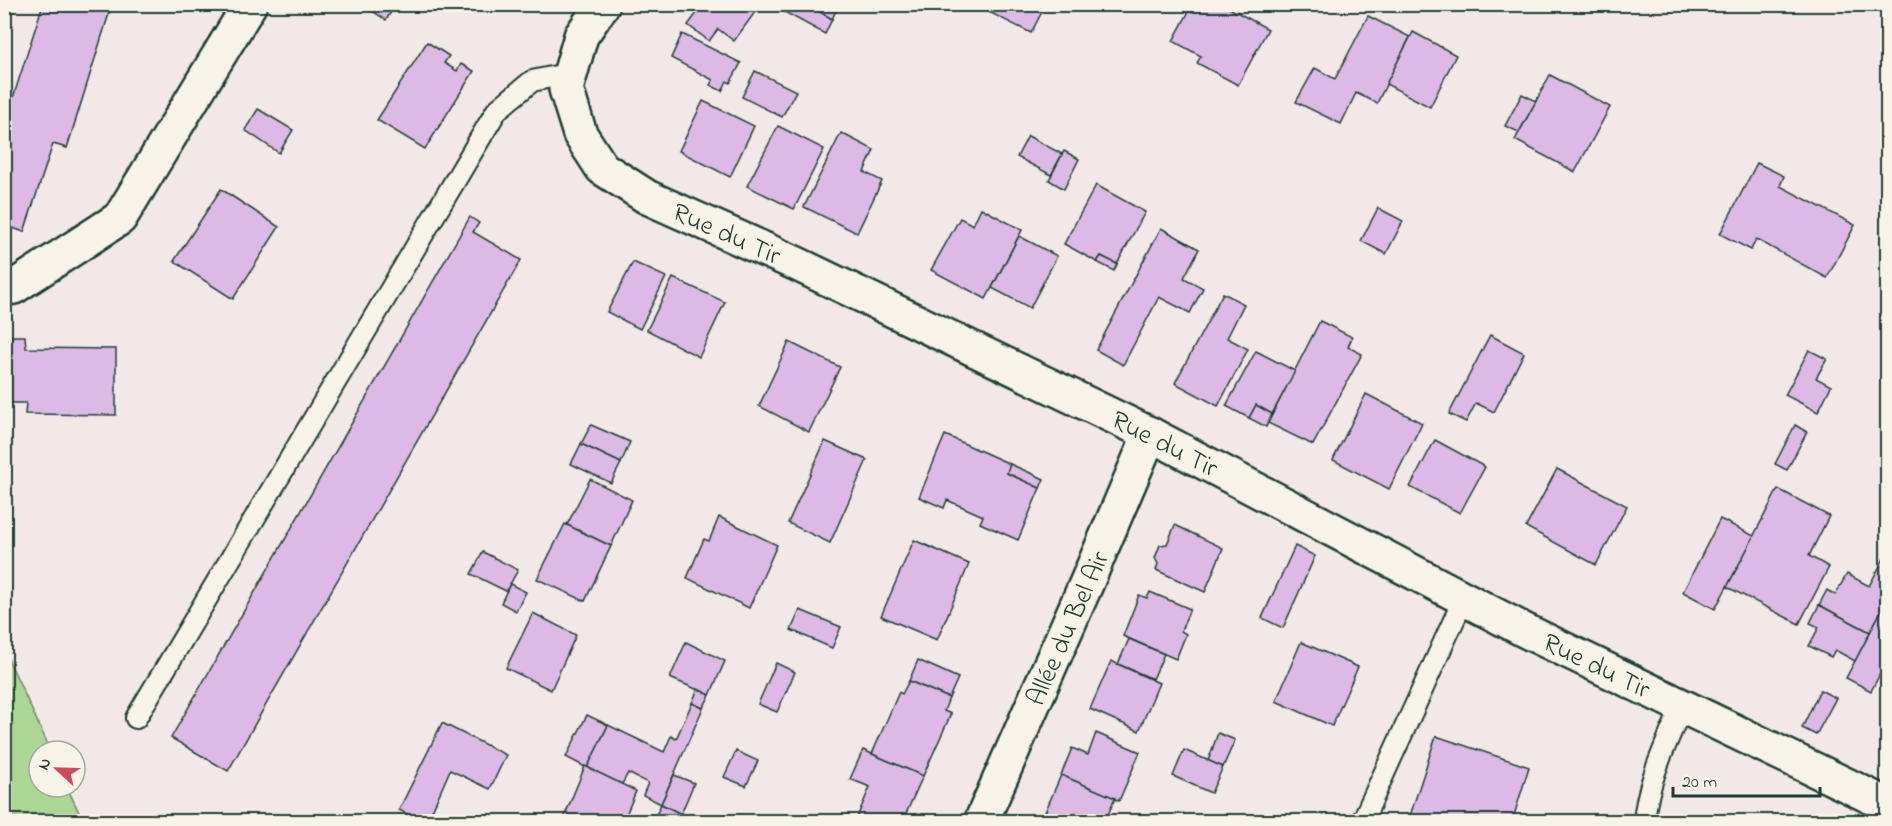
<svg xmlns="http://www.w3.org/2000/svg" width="1892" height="826" font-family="'Indie Flower',sans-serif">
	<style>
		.green { fill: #abd694; stroke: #658a64; stroke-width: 1.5 }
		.building { fill: #dcbae5; stroke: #1f3d34; stroke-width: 1.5 }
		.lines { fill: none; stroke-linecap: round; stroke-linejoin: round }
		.service-casing { stroke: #1f3d34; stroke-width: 24 }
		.minor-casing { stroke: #1f3d34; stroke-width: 38 }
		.service { stroke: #f7f3e8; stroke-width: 20 }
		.minor { stroke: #f7f3e8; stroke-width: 33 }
		.labels { text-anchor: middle; stroke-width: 4.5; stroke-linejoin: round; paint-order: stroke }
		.street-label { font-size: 27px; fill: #1f3d34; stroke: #f7f3e8 }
	</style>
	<rect width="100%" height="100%" fill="#f2e8e7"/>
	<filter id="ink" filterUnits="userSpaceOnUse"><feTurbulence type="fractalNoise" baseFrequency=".0167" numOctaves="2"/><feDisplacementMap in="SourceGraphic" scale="12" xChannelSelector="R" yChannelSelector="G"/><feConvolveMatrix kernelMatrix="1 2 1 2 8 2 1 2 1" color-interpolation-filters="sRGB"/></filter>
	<g filter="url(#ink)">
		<polygon class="green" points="4,650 51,751 39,751 39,787 67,787 83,821 5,821"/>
		<g class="building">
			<polygon points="43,4 112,4 67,148 53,144 24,232 4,225 4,126"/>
			<polygon points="362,4 396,4 386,20"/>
			<polygon points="693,4 761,4 734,41 718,29 709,41 688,25 697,13 690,8"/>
			<polygon points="806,4 839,4 832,19"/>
			<polygon points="806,4 832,19 825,34 779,9 782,4"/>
			<polygon points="973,4 1046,4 1031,33"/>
			<polygon points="1193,4 1222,4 1268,29 1238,85 1197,63 1201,56 1173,41"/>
			<polygon points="1368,16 1410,37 1377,103 1356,93 1341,124 1296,102 1315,68 1335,79"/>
			<polygon points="1413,32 1456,55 1430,107 1386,84"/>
			<polygon points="682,34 741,63 730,83 727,81 722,91 710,85 713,80 671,58"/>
			<polygon points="427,42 449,56 444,63 457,71 461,64 474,71 425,149 377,120"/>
			<polygon points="755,71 796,91 782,117 742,97"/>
			<polygon points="1550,75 1610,107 1575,172 1515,140"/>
			<polygon points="1522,94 1536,101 1519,132 1505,126"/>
			<polygon points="703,101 754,126 730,177 679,151"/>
			<polygon points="258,109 293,130 279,153 245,130"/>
			<polygon points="778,126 824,149 794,209 747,186"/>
			<polygon points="841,133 874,150 864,172 882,181 857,233 804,207"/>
			<polygon points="1028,136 1062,154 1051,175 1017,157"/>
			<polygon points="1064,151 1079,159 1064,189 1049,180"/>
			<polygon points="1757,163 1784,176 1780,186 1855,225 1827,278 1756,239 1751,250 1720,234"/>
			<polygon points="1096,185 1145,212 1117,264 1101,256 1097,262 1064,244"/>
			<polygon points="221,189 279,227 233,299 174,261"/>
			<polygon points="981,208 1022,230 986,299 931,270 960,218 973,225"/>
			<polygon points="1378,208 1403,221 1386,254 1361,241"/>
			<polygon points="470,217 479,223 473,232 521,260 228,771 171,738"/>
			<polygon points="1161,228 1199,249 1184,278 1203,288 1190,313 1159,297 1123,365 1096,350"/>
			<polygon points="1019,236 1057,256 1030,308 992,288"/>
			<polygon points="1101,256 1117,264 1114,271 1097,262"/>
			<polygon points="633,262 666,277 640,329 607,312"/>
			<polygon points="673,278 725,302 699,357 647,330"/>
			<polygon points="1223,293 1244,304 1227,338 1248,349 1218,406 1175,383"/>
			<polygon points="1320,321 1352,337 1348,347 1362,354 1313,445 1268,423"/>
			<polygon points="1490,335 1524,353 1494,412 1476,403 1466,422 1449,414"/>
			<polygon points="4,336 25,336 26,348 116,349 116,415 25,414 26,403 4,403"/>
			<polygon points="789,342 840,367 809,432 759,406"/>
			<polygon points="1809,350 1827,359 1816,378 1831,386 1818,412 1785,395"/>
			<polygon points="1256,351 1295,371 1272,414 1256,405 1249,418 1226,406"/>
			<polygon points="1366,394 1422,423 1389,489 1333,460"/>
			<polygon points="1256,405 1272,414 1266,427 1249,418"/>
			<polygon points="591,425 630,442 621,463 581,444"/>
			<polygon points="1795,425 1807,432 1787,470 1775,464"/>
			<polygon points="945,435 1010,464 1007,473 1040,488 1018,540 980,523 983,516 947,500 944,508 919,497"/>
			<polygon points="1435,440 1485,467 1460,513 1410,487"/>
			<polygon points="825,441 867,460 830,543 788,523"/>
			<polygon points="581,444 621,463 611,483 571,464"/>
			<polygon points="1010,464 1044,479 1040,488 1007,473"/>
			<polygon points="1557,469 1627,506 1596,565 1526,527"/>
			<polygon points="590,479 632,500 611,546 567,525"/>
			<polygon points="1778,489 1829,516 1809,556 1829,567 1799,624 1727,587"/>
			<polygon points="719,517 777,545 749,608 687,578 704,539 709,541"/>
			<polygon points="1720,519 1754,536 1715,609 1683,592"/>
			<polygon points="565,524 611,546 585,601 537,579"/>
			<polygon points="1175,525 1223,548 1205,592 1156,570 1158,564 1155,558 1160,545 1167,544"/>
			<polygon points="914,540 969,564 937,640 881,616"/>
			<polygon points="1295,546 1315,556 1283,628 1262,618"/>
			<polygon points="1888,551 1888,598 1870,632 1819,605 1827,590 1835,595 1847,574 1869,586"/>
			<polygon points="483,552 518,570 506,591 471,574"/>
			<polygon points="510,584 526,592 516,611 501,603"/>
			<polygon points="1150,592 1190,609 1181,631 1186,634 1176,659 1123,636 1139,595 1147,598"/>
			<polygon points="1888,598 1888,678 1880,674 1871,691 1846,678"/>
			<polygon points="1819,605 1870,632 1855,661 1835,650 1831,657 1809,646 1819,627 1810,623"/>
			<polygon points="800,610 841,627 832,648 791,630"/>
			<polygon points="533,613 576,635 551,690 506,668"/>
			<polygon points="1129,639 1164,654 1153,679 1118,664"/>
			<polygon points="686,642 725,661 710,695 670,678"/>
			<polygon points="1301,642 1358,667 1332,726 1276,701"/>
			<polygon points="918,660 958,678 949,698 909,681"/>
			<polygon points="1111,661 1159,683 1139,731 1090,709"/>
			<polygon points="776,663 795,672 777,712 758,704"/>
			<polygon points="909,681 949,698 944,711 951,714 923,776 872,754 899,692 902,694"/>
			<polygon points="698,689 710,695 703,708 692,703"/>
			<polygon points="1820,690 1836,698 1816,735 1802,728"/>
			<polygon points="692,703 703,708 661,804 643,795 648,783 628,773 622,784 587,768 608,725 664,752 671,736 676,739"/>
			<polygon points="587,715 608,725 587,768 566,757"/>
			<polygon points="442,723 506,755 490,789 450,770 427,822 423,822 399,810"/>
			<polygon points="1096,733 1140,752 1119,801 1061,775 1072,748 1088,755"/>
			<polygon points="1218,733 1235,740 1223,767 1208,761"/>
			<polygon points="1436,736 1529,767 1512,822 1408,822"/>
			<polygon points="863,750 923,776 904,818 912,822 855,822 870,787 850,779"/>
			<polygon points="1184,750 1223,767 1211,793 1173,776"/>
			<polygon points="736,751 758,761 746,786 724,777"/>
			<polygon points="585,766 636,791 623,822 563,820"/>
			<polygon points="674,775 694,783 681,814 661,804"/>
			<polygon points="1061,775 1115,798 1105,822 1032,822 1033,818 1043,817"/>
			<polygon points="661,804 681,814 698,822 657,822 654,820"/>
		</g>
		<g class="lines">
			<defs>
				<g id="service">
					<polyline points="136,718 497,110 532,81 571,73"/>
					<polyline points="1362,822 1464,598"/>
					<path d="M1644,822C1647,781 1667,743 1682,706"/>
				</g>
				<g id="minor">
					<polyline points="603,4 581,36 566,89 580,134 602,168 647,197 797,264 1150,434 1524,630 1888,805"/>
					<polyline points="4,288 14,287 120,218 250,4"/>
					<polyline points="981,822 1087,582 1150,434"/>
				</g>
			</defs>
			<use href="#service" class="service-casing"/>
			<use href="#minor" class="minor-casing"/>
			<use href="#service" class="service"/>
			<use href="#minor" class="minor"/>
		</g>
	</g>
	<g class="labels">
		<g class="street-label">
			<text transform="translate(727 233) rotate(24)" y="9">Rue du Tir</text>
			<text transform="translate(1165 443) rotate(27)" y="9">Rue du Tir</text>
			<text transform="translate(1067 628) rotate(-66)" y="9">Allée du Bel Air</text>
			<text transform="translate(1597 665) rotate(26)" y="9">Rue du Tir</text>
		</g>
	</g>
	<rect width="1892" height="826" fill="none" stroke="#f7f3e8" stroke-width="24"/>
	<rect x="12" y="12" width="1868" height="802" fill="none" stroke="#1f3d34" stroke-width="2" filter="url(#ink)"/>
	<g transform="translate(57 769) rotate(292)"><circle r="28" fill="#f7f3e8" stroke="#a1aaa0" stroke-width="1.5"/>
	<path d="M0-4.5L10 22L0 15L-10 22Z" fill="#d1495b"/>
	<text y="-9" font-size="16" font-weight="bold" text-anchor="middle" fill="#1f3d34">N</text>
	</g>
	<path d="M1673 787v9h147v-9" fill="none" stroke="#1f3d34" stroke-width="3"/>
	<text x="1682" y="787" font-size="18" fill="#1f3d34" stroke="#f7f3e8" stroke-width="4.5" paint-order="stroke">20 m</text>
</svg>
